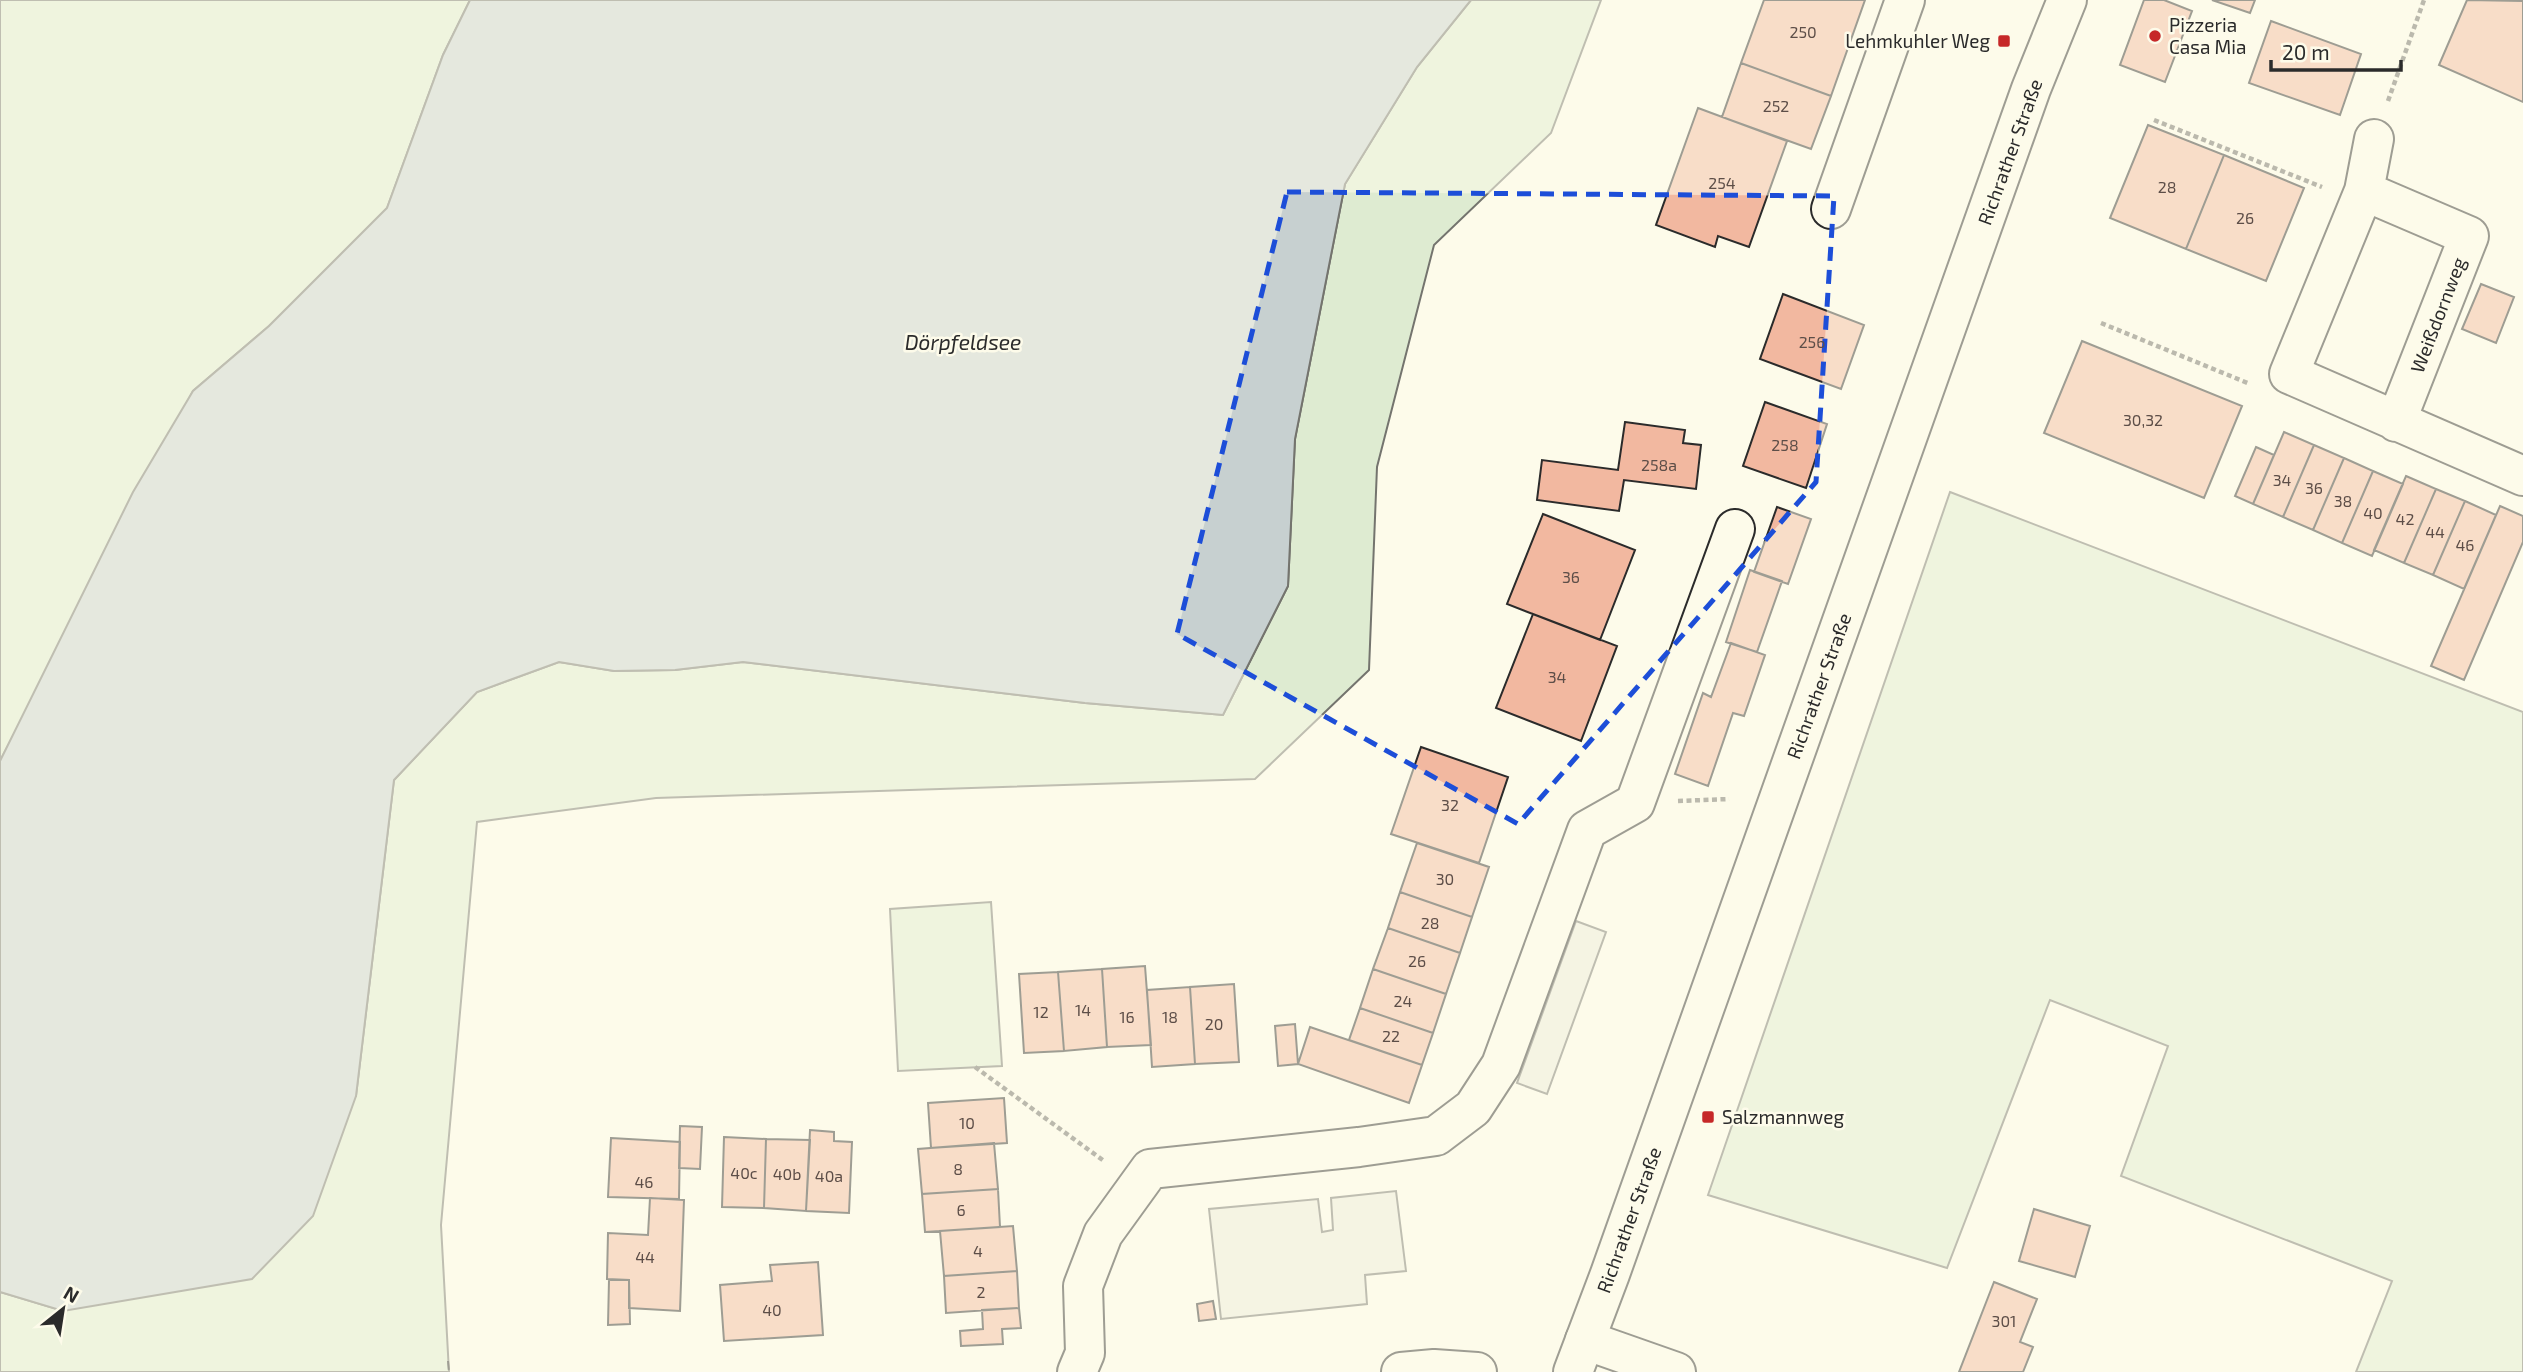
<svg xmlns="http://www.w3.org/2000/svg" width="2523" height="1372" viewBox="0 0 2523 1372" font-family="'Exo 2',sans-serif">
	<rect width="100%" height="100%" fill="#fdfbea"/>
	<path fill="#deebd1" stroke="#74746e" stroke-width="2" d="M 0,0 L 470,0 L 443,55 L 387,208 L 269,326 L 193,391 L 0,761 Z
		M 1471,0 L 1601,0 L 1551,133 L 1434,245 L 1377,467 L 1369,670 L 1255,779 L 656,798 L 477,822 L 441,1225 L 449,1372 L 0,1372 L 0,1292 L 63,1311 L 356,1096 L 394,780 L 477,692 L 559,662 L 614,671 L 675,670 L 743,662 L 1085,703 L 1223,715 L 1288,586 L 1295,439 L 1345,184 L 1417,67 Z
		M 1950,492 L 2523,712 L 2523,1372 L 2356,1372 L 2392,1281 L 2121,1176 L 2168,1046 L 2050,1000 L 1947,1268 L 1708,1195 Z
		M 991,902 L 1002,1066 L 898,1071 L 890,909 Z"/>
	<path fill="#eceadb" stroke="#74746e" stroke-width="2" d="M 1576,921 L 1606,932 L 1547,1094 L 1517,1083 Z
		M 1396,1191 L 1406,1271 L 1365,1275 L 1367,1304 L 1221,1319 L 1209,1209 L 1318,1199 L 1322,1232 L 1333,1230 L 1331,1198 Z"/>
	<path fill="#c7d0d0" stroke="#74746e" stroke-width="2" d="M 470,0 L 1471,0 L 1417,67 L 1345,184 L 1295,439 L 1288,586 L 1223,715 L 1085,703 L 743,662 L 675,670 L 614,671 L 559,662 L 477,692 L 394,780 L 356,1096 L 313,1216 L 252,1279 L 63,1311 L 0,1292 L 0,761 L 133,492 L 193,391 L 269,326 L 387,208 L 443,55 Z"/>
	<path fill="#f2b8a0" stroke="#2b2b2b" stroke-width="2" d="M 1764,0 L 1865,0 L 1831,96 L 1741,63 Z
		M 2144,0 L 2164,0 L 2192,11 L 2165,82 L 2120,65 Z
		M 2212,0 L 2255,0 L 2250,13 Z
		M 2467,0 L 2523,1 L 2523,102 L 2439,65 Z
		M 2271,21 L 2361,54 L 2340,115 L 2249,83 Z
		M 1741,63 L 1831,96 L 1811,149 L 1722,117 Z
		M 1698,108 L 1787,141 L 1749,247 L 1718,236 L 1715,247 L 1656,225 Z
		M 2148,125 L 2224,155 L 2186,249 L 2110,218 Z
		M 2224,155 L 2304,188 L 2266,281 L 2186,249 Z
		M 2481,284 L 2514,297 L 2496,343 L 2462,329 Z
		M 1783,294 L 1864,325 L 1841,389 L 1760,359 Z
		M 2082,341 L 2242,406 L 2204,498 L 2044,433 Z
		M 1765,402 L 1827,424 L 1806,488 L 1743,466 Z
		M 1625,422 L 1685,430 L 1683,443 L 1701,445 L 1696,489 L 1624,480 L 1619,511 L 1537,500 L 1542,460 L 1618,470 Z
		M 2284,432 L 2314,445 L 2283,517 L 2253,504 Z
		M 2314,445 L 2344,458 L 2313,530 L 2283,517 Z
		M 2256,447 L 2274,455 L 2253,504 L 2235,496 Z
		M 2344,458 L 2373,471 L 2342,543 L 2313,530 Z
		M 2373,471 L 2403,484 L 2372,556 L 2342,543 Z
		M 2406,476 L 2436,489 L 2404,563 L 2374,550 Z
		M 2436,489 L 2465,501 L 2433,575 L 2404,563 Z
		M 2465,501 L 2496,515 L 2464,589 L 2433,575 Z
		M 2500,506 L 2523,516 L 2523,542 L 2464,680 L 2431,666 Z
		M 1777,507 L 1811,519 L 1788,584 L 1754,572 Z
		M 1543,514 L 1635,550 L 1600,640 L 1507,604 Z
		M 1750,570 L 1782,581 L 1757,652 L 1726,642 Z
		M 1533,614 L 1617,646 L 1581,741 L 1496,708 Z
		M 1731,643 L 1765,655 L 1744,716 L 1733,713 L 1708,786 L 1675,774 L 1703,693 L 1711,697 Z
		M 1421,747 L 1508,777 L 1479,863 L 1391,834 Z
		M 1417,843 L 1489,867 L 1472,917 L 1400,892 Z
		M 1400,892 L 1472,917 L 1460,953 L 1388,928 Z
		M 1388,928 L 1460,953 L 1446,994 L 1373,969 Z
		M 1145,966 L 1151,1045 L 1107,1047 L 1102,969 Z
		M 1102,969 L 1107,1047 L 1064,1051 L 1058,972 Z
		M 1373,969 L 1446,994 L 1433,1033 L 1360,1008 Z
		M 1058,972 L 1064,1051 L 1024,1053 L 1019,974 Z
		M 1234,984 L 1239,1062 L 1195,1064 L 1190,987 Z
		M 1190,987 L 1195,1064 L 1152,1067 L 1147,990 Z
		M 1360,1008 L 1433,1033 L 1422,1065 L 1349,1040 Z
		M 1295,1024 L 1298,1064 L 1278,1066 L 1275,1026 Z
		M 1310,1027 L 1422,1065 L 1409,1103 L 1298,1064 Z
		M 1004,1098 L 1007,1143 L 931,1148 L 928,1103 Z
		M 680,1126 L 702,1127 L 700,1169 L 679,1168 Z
		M 810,1130 L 834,1132 L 834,1141 L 852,1142 L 849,1213 L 806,1211 Z
		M 724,1137 L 766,1139 L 764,1208 L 722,1207 Z
		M 611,1138 L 680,1142 L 679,1199 L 608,1197 Z
		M 766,1139 L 810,1140 L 806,1211 L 764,1208 Z
		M 994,1143 L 998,1189 L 922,1194 L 918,1149 Z
		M 998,1189 L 1000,1227 L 925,1232 L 922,1194 Z
		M 650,1198 L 684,1200 L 680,1311 L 629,1308 L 629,1280 L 607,1279 L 608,1233 L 648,1235 Z
		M 2034,1209 L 2090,1226 L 2075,1277 L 2019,1261 Z
		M 1013,1226 L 1017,1271 L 944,1276 L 940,1231 Z
		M 818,1262 L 823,1335 L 724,1341 L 720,1285 L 772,1281 L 770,1265 Z
		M 1017,1271 L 1019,1308 L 946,1313 L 944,1276 Z
		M 609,1280 L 629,1280 L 630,1324 L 608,1325 Z
		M 1994,1282 L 2037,1299 L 2020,1342 L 2033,1347 L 2023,1372 L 1959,1372 Z
		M 1213,1301 L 1216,1319 L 1199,1321 L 1197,1304 Z
		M 1019,1308 L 1021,1328 L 1002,1329 L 1003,1344 L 961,1346 L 960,1331 L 983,1329 L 982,1310 Z"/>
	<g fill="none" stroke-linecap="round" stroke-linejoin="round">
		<defs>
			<path id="minor" d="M 2374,139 L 2364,191 L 2289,374 L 2523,476
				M 2364,191 L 2469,236 L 2396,422
				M 1831,209 L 1905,0
				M 1585,1340 L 1676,1372
				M 1077,1372 L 1085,1353 L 1083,1286 L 1103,1234 L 1150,1169 L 1359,1147 L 1436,1136 L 1473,1108 L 1501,1065 L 1587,830 L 1635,803 L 1735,529
				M 1401,1372 L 1434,1369 L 1477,1372"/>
			<path id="major" d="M 1573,1372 L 1610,1274 L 2031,89 L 2067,0"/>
		</defs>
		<use href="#minor" stroke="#2b2b2b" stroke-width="42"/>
		<use href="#major" stroke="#2b2b2b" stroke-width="42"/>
		<path stroke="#6a6964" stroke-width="4.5" stroke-dasharray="5 3.5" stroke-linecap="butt" d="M 2388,101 L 2424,0
			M 2154,120 L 2322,187
			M 2101,323 L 2250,384
			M 1678,801 L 1729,799
			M 975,1067 L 1104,1161"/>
		<use href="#minor" stroke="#fdfbea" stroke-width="38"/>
		<use href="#major" stroke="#fdfbea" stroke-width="38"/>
		<path stroke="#2b2b2b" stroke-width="2" stroke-dasharray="9 3.5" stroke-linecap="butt" d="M 448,1361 L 449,1372"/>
	</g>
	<path d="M0 0H2523V1372H0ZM 1287,192 L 1834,196 L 1816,482 L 1518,824 L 1177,634 Z" fill="#fdfbea" fill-opacity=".55" fill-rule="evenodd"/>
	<path fill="none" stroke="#1d4ed8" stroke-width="5" stroke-dasharray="14 9" stroke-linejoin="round" d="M 1287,192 L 1834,196 L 1816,482 L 1518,824 L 1177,634 Z"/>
	<g fill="#c62828" stroke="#fdfbea" stroke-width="2.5">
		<circle cx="2155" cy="36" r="7"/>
		<rect x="1997" y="34" width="14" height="14" rx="3.5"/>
		<rect x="1701" y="1110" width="14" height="14" rx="3.5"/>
	</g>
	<g text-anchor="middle" stroke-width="5" stroke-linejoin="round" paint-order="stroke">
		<g font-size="16" fill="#5d4e48">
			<text x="1803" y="38">250</text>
			<text x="1776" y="112">252</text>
			<text x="1722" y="189">254</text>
			<text x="2167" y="193">28</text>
			<text x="2245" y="224">26</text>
			<text x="1812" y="348">256</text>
			<text x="2143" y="426">30,32</text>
			<text x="1785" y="451">258</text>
			<text x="1659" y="471">258a</text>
			<text x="2282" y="486">34</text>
			<text x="2314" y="494">36</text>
			<text x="2343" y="507">38</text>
			<text x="2373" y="519">40</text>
			<text x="2405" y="525">42</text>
			<text x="2435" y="538">44</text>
			<text x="2465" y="551">46</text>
			<text x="1571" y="583">36</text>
			<text x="1557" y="683">34</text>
			<text x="1450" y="811">32</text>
			<text x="1445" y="885">30</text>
			<text x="1430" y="929">28</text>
			<text x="1417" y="967">26</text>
			<text x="1403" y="1007">24</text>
			<text x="1083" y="1016">14</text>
			<text x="1041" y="1018">12</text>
			<text x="1127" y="1023">16</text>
			<text x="1170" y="1023">18</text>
			<text x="1214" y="1030">20</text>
			<text x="1391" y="1042">22</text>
			<text x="967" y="1129">10</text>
			<text x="958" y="1175">8</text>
			<text x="744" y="1179">40c</text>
			<text x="787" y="1180">40b</text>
			<text x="829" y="1182">40a</text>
			<text x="644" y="1188">46</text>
			<text x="961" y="1216">6</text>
			<text x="978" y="1257">4</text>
			<text x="645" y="1263">44</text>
			<text x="981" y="1298">2</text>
			<text x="772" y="1316">40</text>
			<text x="2004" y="1327">301</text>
		</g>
		<g font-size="19" fill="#2b2b2b" stroke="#fdfbea" text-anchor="start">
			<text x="2169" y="32">Pizzeria<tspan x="2169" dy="22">Casa Mia</tspan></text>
			<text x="1990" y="48" text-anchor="end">Lehmkuhler Weg</text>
			<text x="1722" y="1124">Salzmannweg</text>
		</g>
		<g font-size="19" fill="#2b2b2b" stroke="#fdfbea">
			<text transform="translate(2010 152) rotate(-70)" y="7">Richrather Straße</text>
			<text transform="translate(2438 315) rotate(-69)" y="7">Weißdornweg</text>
			<text transform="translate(1819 686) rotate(-70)" y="7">Richrather Straße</text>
			<text transform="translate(1629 1220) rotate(-70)" y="7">Richrather Straße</text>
		</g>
		<g font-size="21" font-style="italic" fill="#2b2b2b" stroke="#fdfbea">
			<text x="963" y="350">Dörpfeldsee</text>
		</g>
	</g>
	<g transform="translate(63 1309) rotate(30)" stroke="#fdfbea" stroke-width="5" paint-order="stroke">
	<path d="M0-5L12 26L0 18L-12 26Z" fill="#2b2b2b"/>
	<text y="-10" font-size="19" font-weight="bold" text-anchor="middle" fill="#2b2b2b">N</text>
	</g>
	<path d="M2271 60v10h130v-10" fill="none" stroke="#2b2b2b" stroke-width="3.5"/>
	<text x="2282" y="60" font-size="21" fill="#2b2b2b" stroke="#fdfbea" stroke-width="5" paint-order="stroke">20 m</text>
</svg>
